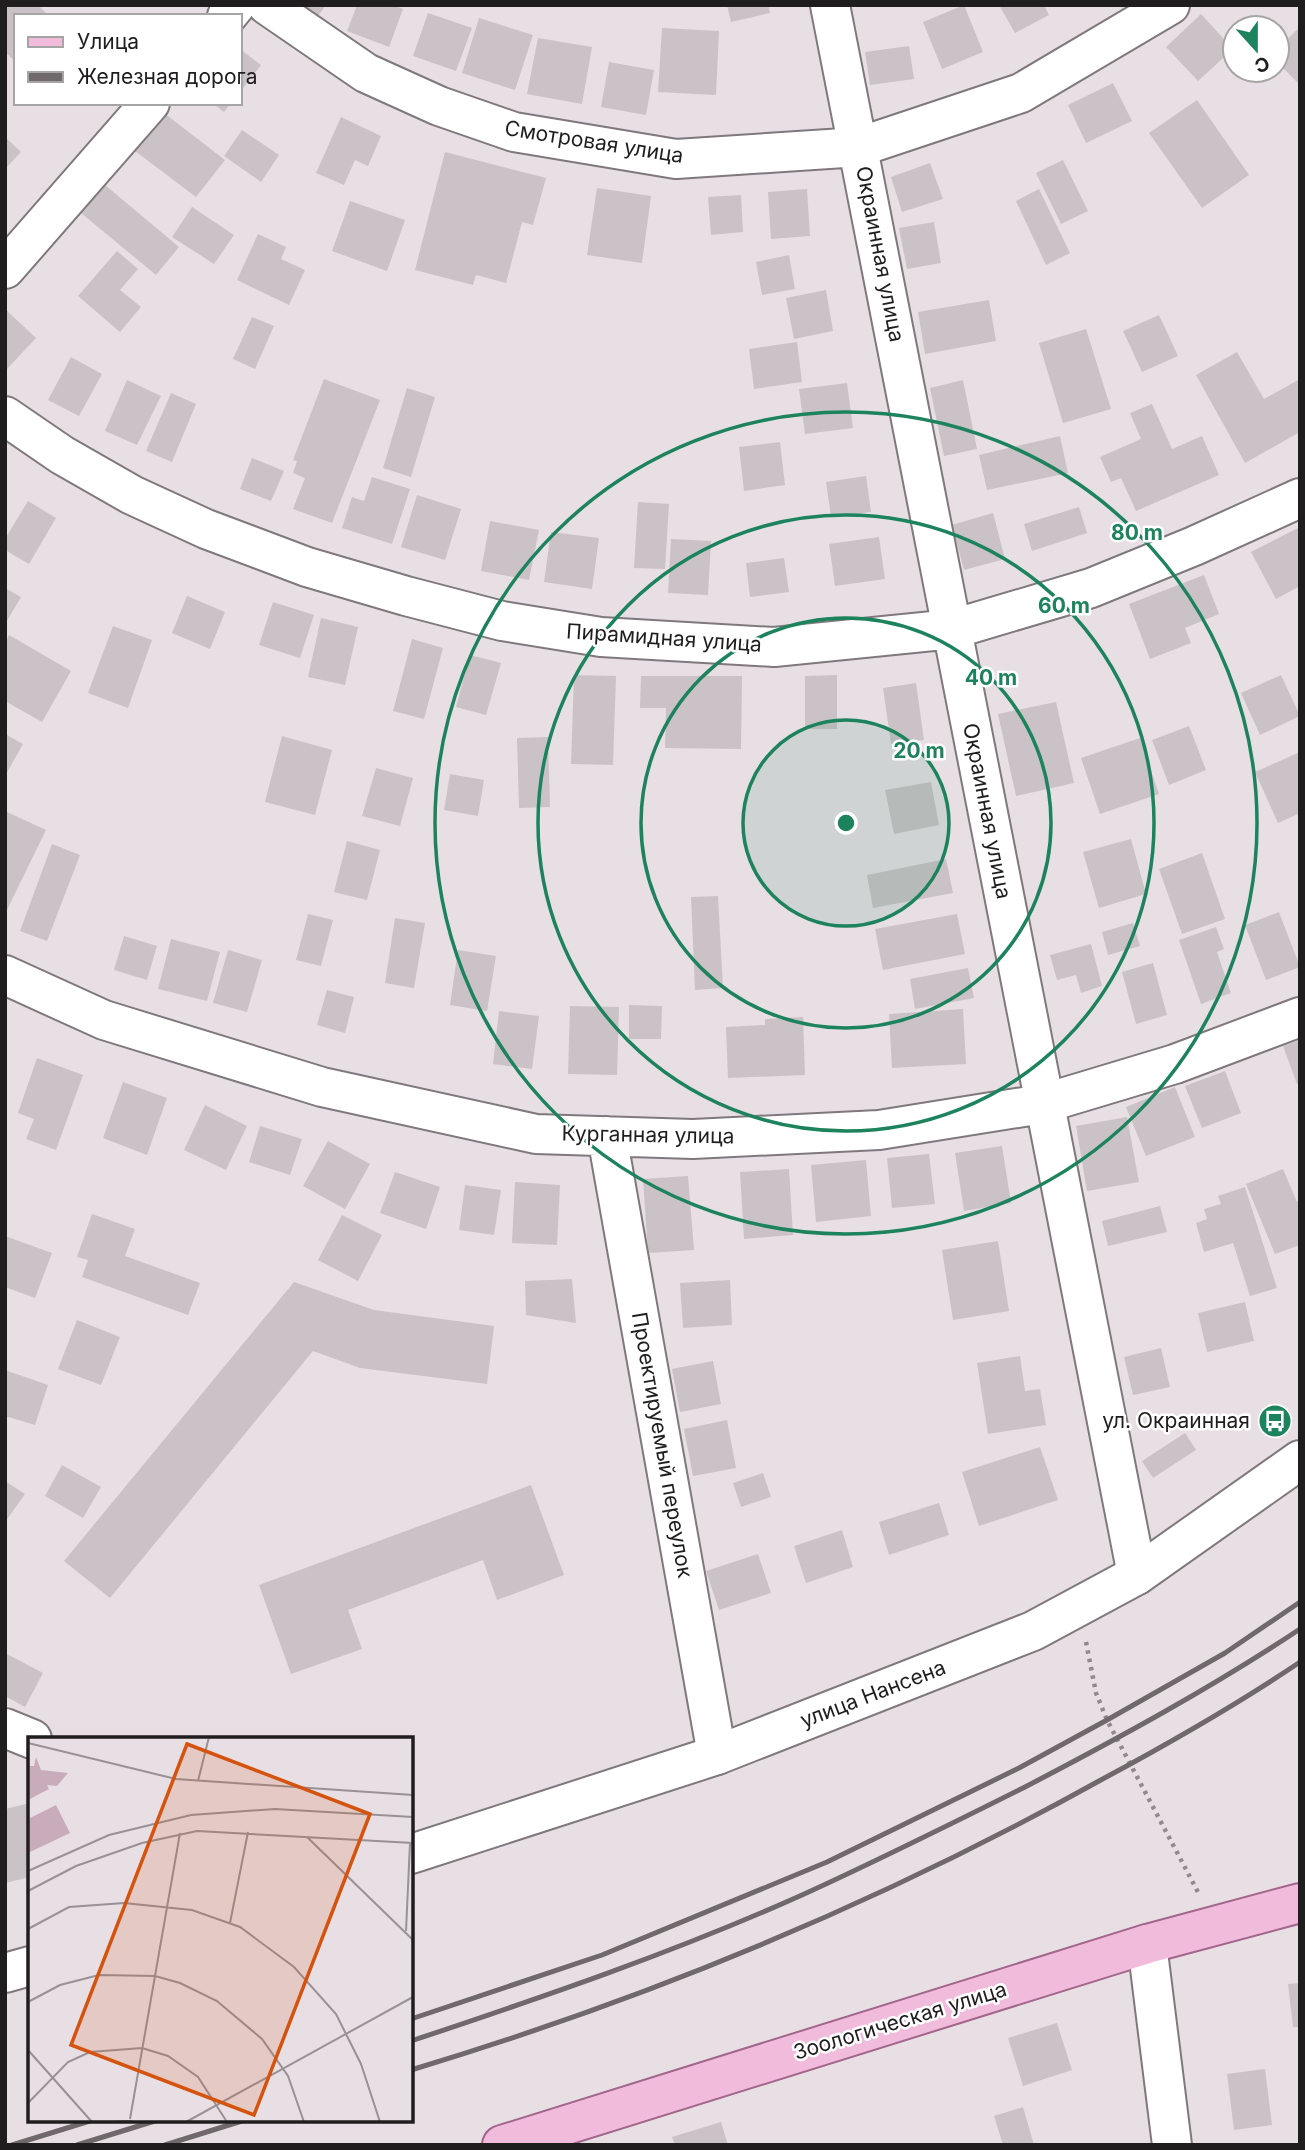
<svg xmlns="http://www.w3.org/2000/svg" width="1305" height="2150" viewBox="0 0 1305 2150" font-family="Inter,sans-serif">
	<rect width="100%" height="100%" fill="#e8dfe4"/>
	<path fill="#cbc2c7" d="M 5,5 L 38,5 L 49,16 L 16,16 L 16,62 L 5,52 Z
		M 297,5 L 326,5 L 316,19 Z
		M 357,5 L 394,5 L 403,9 L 389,47 L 347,31 Z
		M 727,5 L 768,5 L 770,13 L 731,22 Z
		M 964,5 L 983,52 L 942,69 L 923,22 Z
		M 999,5 L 1044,5 L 1049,15 L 1015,33 Z
		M 428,13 L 472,28 L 456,71 L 413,56 Z
		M 1201,14 L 1233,49 L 1198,81 L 1166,47 Z
		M 479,18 L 533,35 L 515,90 L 462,73 Z
		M 1300,27 L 1300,85 L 1277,62 L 1277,49 Z
		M 662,28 L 719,31 L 716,95 L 658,92 Z
		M 538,38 L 592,47 L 582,104 L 527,94 Z
		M 909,46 L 914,79 L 870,85 L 865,52 Z
		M 240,49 L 261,65 L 240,92 Z
		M 609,62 L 654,70 L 646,115 L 601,107 Z
		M 1113,83 L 1132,121 L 1086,143 L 1068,105 Z
		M 1197,100 L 1249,175 L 1202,208 L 1149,133 Z
		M 212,103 L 231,103 L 224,112 Z
		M 164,113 L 225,160 L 196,197 L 135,151 Z
		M 341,117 L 381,136 L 368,166 L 355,160 L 344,185 L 316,173 Z
		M 242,130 L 279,155 L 261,182 L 224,156 Z
		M 5,137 L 21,152 L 5,169 Z
		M 445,152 L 546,178 L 533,225 L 522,222 L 506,283 L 476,275 L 473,285 L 415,270 Z
		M 1063,160 L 1088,211 L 1061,224 L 1036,173 Z
		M 930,163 L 943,199 L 902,212 L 891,177 Z
		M 105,185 L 179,247 L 156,275 L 81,213 Z
		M 597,188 L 651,196 L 642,263 L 587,255 Z
		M 807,189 L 810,236 L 771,239 L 768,192 Z
		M 1039,189 L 1070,253 L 1046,265 L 1016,201 Z
		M 741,195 L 743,232 L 711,235 L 708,197 Z
		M 350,201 L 405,220 L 387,271 L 332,251 Z
		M 192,207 L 234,235 L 214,264 L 172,237 Z
		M 934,222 L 941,263 L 907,269 L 899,228 Z
		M 258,234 L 286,247 L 281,259 L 305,270 L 289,305 L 237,280 Z
		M 117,251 L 138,269 L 120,290 L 141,307 L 120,332 L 78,296 Z
		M 789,255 L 795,289 L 762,295 L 756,262 Z
		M 826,290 L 833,331 L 794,339 L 786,298 Z
		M 989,300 L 996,341 L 925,354 L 918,312 Z
		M 5,309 L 36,338 L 7,369 L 5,367 Z
		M 1159,315 L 1178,356 L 1142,372 L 1123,331 Z
		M 252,317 L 274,326 L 255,369 L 233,359 Z
		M 1086,329 L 1111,409 L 1063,423 L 1039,343 Z
		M 797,342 L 802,382 L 754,389 L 749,349 Z
		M 1237,352 L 1264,399 L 1300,379 L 1300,432 L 1245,463 L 1196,375 Z
		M 71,357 L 102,374 L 79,416 L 48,400 Z
		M 324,379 L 380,400 L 332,523 L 293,509 L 305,478 L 293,473 L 297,461 L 293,460 Z
		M 127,380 L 161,396 L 137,445 L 105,431 Z
		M 963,380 L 977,449 L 944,456 L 930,388 Z
		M 847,383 L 853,428 L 805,434 L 799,389 Z
		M 407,388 L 435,397 L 411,477 L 383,468 Z
		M 171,393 L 196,404 L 172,462 L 146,451 Z
		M 1152,404 L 1172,449 L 1202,436 L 1219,475 L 1136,511 L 1121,478 L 1111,482 L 1100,457 L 1141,439 L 1130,413 Z
		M 1060,436 L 1068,473 L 987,490 L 979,455 Z
		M 780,442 L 785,485 L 744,491 L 739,447 Z
		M 252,458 L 284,471 L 271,501 L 240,489 Z
		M 866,476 L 871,512 L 831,517 L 826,482 Z
		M 372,477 L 410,489 L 392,544 L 342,528 L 352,497 L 364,501 Z
		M 417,495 L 461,509 L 445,560 L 401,547 Z
		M 28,501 L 56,518 L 29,564 L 5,550 L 5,539 Z
		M 638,502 L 669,504 L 665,569 L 634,568 Z
		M 1079,507 L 1087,533 L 1032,551 L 1024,524 Z
		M 993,513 L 1005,559 L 964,570 L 952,525 Z
		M 490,521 L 539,530 L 529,580 L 481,571 Z
		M 1300,527 L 1300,586 L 1276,599 L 1251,552 Z
		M 551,532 L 599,538 L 592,589 L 544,582 Z
		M 879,537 L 885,579 L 835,586 L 829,544 Z
		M 671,539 L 711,541 L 708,595 L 668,593 Z
		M 784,558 L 789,592 L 750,597 L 746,563 Z
		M 1204,575 L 1219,614 L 1185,628 L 1191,643 L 1150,659 L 1129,604 Z
		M 5,588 L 21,597 L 5,624 Z
		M 187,596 L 225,612 L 210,649 L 172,633 Z
		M 273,602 L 314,615 L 300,658 L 259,645 Z
		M 321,618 L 358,627 L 345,685 L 308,677 Z
		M 113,626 L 152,640 L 128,708 L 88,693 Z
		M 9,635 L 71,671 L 42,722 L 5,701 L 5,643 Z
		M 412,639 L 443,648 L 424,719 L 393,711 Z
		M 470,655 L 501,663 L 486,715 L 456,707 Z
		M 574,675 L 616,676 L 613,765 L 571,764 Z
		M 837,675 L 837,729 L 805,729 L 805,676 Z
		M 1281,675 L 1300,716 L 1260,735 L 1241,693 Z
		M 641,676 L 742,676 L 741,749 L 665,748 L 666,708 L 640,708 Z
		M 916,683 L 924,740 L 891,744 L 883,688 Z
		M 1056,702 L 1074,783 L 1016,796 L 998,714 Z
		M 1189,726 L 1206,770 L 1169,785 L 1152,740 Z
		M 5,734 L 23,744 L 5,776 Z
		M 282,736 L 332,750 L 315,815 L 265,802 Z
		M 548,737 L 550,807 L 519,808 L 517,738 Z
		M 1140,738 L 1159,794 L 1100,814 L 1081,758 Z
		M 1300,752 L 1300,813 L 1278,823 L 1255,772 Z
		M 376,768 L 413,778 L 400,826 L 362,816 Z
		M 450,774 L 484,780 L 478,816 L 444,810 Z
		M 931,782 L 939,825 L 894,834 L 885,790 Z
		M 7,812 L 46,830 L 5,914 L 5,815 Z
		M 1131,839 L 1146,894 L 1099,908 L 1083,852 Z
		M 347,841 L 380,850 L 367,900 L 334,892 Z
		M 52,844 L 80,855 L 47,941 L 20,931 Z
		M 1202,853 L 1225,919 L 1182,934 L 1159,869 Z
		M 946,859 L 953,893 L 873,908 L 867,875 Z
		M 718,896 L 723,988 L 695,990 L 691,897 Z
		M 1279,912 L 1300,967 L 1266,980 L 1245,925 Z
		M 308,914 L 333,920 L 321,966 L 296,960 Z
		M 957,914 L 965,954 L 883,970 L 875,929 Z
		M 395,918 L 425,923 L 414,988 L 385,983 Z
		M 1133,923 L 1140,946 L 1108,955 L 1102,932 Z
		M 1216,927 L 1224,949 L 1217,952 L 1231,993 L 1201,1004 L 1179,940 Z
		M 124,936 L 157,946 L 147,980 L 114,970 Z
		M 171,939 L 220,952 L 207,1001 L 158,989 Z
		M 1091,944 L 1102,986 L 1081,993 L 1076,975 L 1057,980 L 1050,955 Z
		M 228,950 L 262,960 L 247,1012 L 213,1003 Z
		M 458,950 L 496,956 L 487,1011 L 450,1005 Z
		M 1153,963 L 1167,1015 L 1136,1024 L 1122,972 Z
		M 968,968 L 974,998 L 915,1009 L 910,979 Z
		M 327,990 L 354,997 L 345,1033 L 317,1025 Z
		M 629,1005 L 662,1006 L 661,1039 L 629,1039 Z
		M 570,1006 L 619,1007 L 617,1075 L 568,1074 Z
		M 963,1009 L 966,1064 L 892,1068 L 889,1014 Z
		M 499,1011 L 539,1016 L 532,1069 L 493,1064 Z
		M 803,1017 L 805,1075 L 728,1078 L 726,1027 L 765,1025 L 765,1019 Z
		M 1300,1040 L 1300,1083 L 1297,1084 L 1283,1046 Z
		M 37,1058 L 83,1075 L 56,1150 L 26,1139 L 34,1119 L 18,1113 Z
		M 1225,1071 L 1241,1113 L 1202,1128 L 1185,1086 Z
		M 123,1082 L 167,1098 L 147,1155 L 103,1138 Z
		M 1175,1087 L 1195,1137 L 1146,1156 L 1126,1107 Z
		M 205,1105 L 247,1126 L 226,1170 L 184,1150 Z
		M 1127,1117 L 1139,1182 L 1087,1191 L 1076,1126 Z
		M 260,1126 L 302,1139 L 290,1175 L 249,1162 Z
		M 328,1141 L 370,1164 L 345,1209 L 303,1186 Z
		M 1002,1146 L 1011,1203 L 964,1211 L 955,1153 Z
		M 929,1154 L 935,1204 L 892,1208 L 887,1158 Z
		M 866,1160 L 871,1216 L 816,1222 L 811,1165 Z
		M 789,1169 L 793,1235 L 744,1239 L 740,1172 Z
		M 1283,1169 L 1297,1202 L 1300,1200 L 1300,1245 L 1275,1254 L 1246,1184 Z
		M 395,1172 L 440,1187 L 426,1229 L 380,1213 Z
		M 688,1176 L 694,1250 L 648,1253 L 643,1179 Z
		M 515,1182 L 560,1185 L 557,1245 L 512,1243 Z
		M 465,1185 L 501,1190 L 494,1235 L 459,1230 Z
		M 1245,1187 L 1277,1288 L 1250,1296 L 1233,1243 L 1204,1252 L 1196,1223 L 1207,1219 L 1204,1209 L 1221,1204 L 1218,1196 Z
		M 1160,1206 L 1167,1232 L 1108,1246 L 1102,1221 Z
		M 92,1214 L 135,1229 L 125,1256 L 200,1283 L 188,1315 L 82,1277 L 88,1260 L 77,1257 Z
		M 342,1215 L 382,1235 L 358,1281 L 318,1260 Z
		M 5,1236 L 52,1253 L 35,1298 L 5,1287 Z
		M 998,1241 L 1009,1311 L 953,1320 L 942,1250 Z
		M 572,1279 L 576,1323 L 526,1315 L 525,1281 Z
		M 730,1280 L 732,1325 L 683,1328 L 680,1283 Z
		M 294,1282 L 374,1310 L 494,1326 L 487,1384 L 360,1368 L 313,1351 L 110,1598 L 64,1561 Z
		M 1245,1302 L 1254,1341 L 1207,1352 L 1198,1313 Z
		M 77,1320 L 120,1337 L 101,1385 L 58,1369 Z
		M 1161,1348 L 1170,1387 L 1133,1395 L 1124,1357 Z
		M 1020,1356 L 1025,1391 L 1040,1389 L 1046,1425 L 988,1434 L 977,1363 Z
		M 713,1361 L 721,1404 L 680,1412 L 672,1369 Z
		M 5,1370 L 48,1385 L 35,1425 L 5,1416 Z
		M 727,1420 L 736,1468 L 693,1476 L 684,1429 Z
		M 1185,1433 L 1196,1450 L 1153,1478 L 1142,1461 Z
		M 1040,1447 L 1058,1500 L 979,1526 L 962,1472 Z
		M 62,1465 L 101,1487 L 83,1518 L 45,1496 Z
		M 763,1473 L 771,1497 L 741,1507 L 733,1483 Z
		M 5,1481 L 25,1494 L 5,1522 Z
		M 531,1485 L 564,1575 L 497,1600 L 483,1560 L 348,1610 L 362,1649 L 291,1674 L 259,1585 Z
		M 939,1503 L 949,1535 L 889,1555 L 879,1522 Z
		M 842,1530 L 853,1567 L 806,1583 L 794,1546 Z
		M 758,1554 L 771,1593 L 719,1610 L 706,1571 Z
		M 5,1653 L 43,1673 L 25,1707 L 5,1696 Z
		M 30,1803 L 30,1877 L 5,1883 L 5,1809 Z
		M 1300,1983 L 1300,2027 L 1293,2027 L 1288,1984 Z
		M 1057,2023 L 1072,2070 L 1023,2086 L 1008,2038 Z
		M 1265,2069 L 1272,2125 L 1234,2130 L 1227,2074 Z
		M 1023,2107 L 1034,2145 L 1003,2145 L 994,2116 Z
		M 721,2122 L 728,2145 L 675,2145 L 672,2137 Z"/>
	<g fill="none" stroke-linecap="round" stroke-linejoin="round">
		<defs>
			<path id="minor" d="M 267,5 L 366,73 L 439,106 L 514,132 L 676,159 L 859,147 L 1021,93 L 1170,5
				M 830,5 C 936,528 1031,1053 1137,1575
				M 227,16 L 236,5
				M 5,269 L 150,103
				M 5,416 L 62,455 L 132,495 L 206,529 L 307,567 L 406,596 L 502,621 L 601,637 L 774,647 L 953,629 L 1091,588 L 1194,546 L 1300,498
				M 5,975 L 104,1020 L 322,1087 L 536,1134 L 693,1139 L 879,1130 L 1042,1104 L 1175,1064 L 1300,1017
				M 607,1136 L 717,1755
				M 5,1728 L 32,1739"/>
			<path id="secondary" d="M 411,1854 L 717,1755 L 1033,1631 L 1137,1575 L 1300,1460
				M 1147,1944 L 1172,2145
				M 5,1973 L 30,1966"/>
			<path id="primary" d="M 502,2145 L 1147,1944 L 1300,1903"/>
		</defs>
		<use href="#minor" stroke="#7f787c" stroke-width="42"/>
		<use href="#secondary" stroke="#7f787c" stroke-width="42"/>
		<use href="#primary" stroke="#a2668b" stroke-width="42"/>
		<path stroke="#908a8d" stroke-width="4.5" stroke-dasharray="3.5 5" stroke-linecap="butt" d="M 1086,1642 L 1096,1693 L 1107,1720 L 1199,1894"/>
		<use href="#minor" stroke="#fff" stroke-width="38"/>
		<use href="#secondary" stroke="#fff" stroke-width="38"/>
		<use href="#primary" stroke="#f1bbdc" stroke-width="38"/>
		<path stroke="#6f696c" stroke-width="5" d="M 411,2019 L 602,1955 L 827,1862 L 1019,1768 L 1107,1720 L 1225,1653 L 1300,1602
			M 411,2041 C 543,1997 675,1952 802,1895 C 877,1861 951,1824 1025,1787 C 1119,1738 1211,1688 1300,1629
			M 411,2070 C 650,1998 881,1902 1099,1781 C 1168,1744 1235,1706 1300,1662
			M 12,2145 L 93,2120
			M 77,2145 L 158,2120
			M 165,2145 L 245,2120"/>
	</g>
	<circle cx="846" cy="823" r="103" fill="#1d835d" fill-opacity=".12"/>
	<g fill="none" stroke="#1d835d" stroke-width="3.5">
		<circle cx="846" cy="823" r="103"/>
		<circle cx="846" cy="823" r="205"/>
		<circle cx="846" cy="823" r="308"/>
		<circle cx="846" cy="823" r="411"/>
	</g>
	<defs>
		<symbol id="bus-disc" viewBox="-11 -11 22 22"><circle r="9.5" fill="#1d835d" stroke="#fff"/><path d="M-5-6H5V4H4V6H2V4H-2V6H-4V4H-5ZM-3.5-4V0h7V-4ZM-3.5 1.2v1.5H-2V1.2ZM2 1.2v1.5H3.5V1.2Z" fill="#fff"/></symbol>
	</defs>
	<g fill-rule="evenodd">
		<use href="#bus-disc" x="1256" y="1402" width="38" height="38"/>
	</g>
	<g text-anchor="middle" stroke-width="5" stroke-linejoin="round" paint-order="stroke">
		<g font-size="21" fill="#201d1e" stroke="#fff">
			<text transform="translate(594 142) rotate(9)" y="7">Смотровая улица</text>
			<text transform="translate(880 254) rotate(79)" y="7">Окраинная улица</text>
			<text transform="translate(664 638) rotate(4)" y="7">Пирамидная улица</text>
			<text transform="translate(987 811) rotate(79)" y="7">Окраинная улица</text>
			<text transform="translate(648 1135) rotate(1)" y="7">Курганная улица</text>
			<text transform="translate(662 1445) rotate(80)" y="7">Проектируемый переулок</text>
			<text transform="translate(873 1694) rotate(-21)" y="7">улица Нансена</text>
			<text transform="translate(900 2021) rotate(-17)" y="7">Зоологическая улица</text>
		</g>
		<g font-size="21" fill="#201d1e" stroke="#fff" text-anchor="end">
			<text x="1250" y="1428">ул. Окраинная</text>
		</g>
	</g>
	<g transform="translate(28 1737)">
		<rect width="385" height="385" fill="#e8dfe4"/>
		<path d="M 8,20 L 13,33 L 40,36 L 29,49 L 19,48 L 21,52 L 0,63 L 0,29 L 6,29 ZM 28,68 L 42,96 L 0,116 L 0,82 Z" fill="#c8acbc"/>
		<path fill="none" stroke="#989195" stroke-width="2" d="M 0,6 L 148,42 L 385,58M 170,44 L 181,0M 279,100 L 385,203M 0,134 L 81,98 L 163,78 L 247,72 L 385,80M 0,154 L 48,129 L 114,106 L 169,94 L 385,106M 202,186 L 220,95M 0,192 L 41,170 L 96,166 L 164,173 L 212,190 L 266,230 L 308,277 L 333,327 L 352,385M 378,194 L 382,106M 0,265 L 32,248 L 71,238 L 127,239 L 152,246 L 189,264 L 234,302 L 260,339 L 276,385M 0,313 L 64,385M 0,366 L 40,325 L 62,315 L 114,311 L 140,319 L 170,340 L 199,385M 102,382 L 152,96M 81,385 L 104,384M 158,385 L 385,260"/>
		<path fill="#d4530e" fill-opacity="0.15" stroke="#d4530e" stroke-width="3.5" d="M 159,7 L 342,77 L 226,378 L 43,308 Z"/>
		<rect width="385" height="385" fill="none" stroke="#201d1e" stroke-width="3.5"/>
	</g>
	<circle cx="846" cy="823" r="10" fill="#1d835d" stroke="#fff" stroke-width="3.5"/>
	<g font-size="21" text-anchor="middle" font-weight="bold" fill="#1d835d" stroke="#fff" stroke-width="5" stroke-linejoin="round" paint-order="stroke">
		<text x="1137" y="540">80 m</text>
		<text x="1064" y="613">60 m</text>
		<text x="991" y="685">40 m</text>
		<text x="919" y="758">20 m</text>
	</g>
	<rect width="1305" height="2150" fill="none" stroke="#201d1e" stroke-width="14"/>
	<rect x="14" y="14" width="228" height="91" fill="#ffffff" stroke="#a6a5a5" stroke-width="2"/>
	<rect x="28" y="37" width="35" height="10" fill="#f1bbdc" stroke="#a6a5a5" stroke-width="2"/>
	<text x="77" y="49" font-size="21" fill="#201d1e">Улица</text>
	<rect x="28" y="72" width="35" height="10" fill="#6f696c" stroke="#a6a5a5" stroke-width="2"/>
	<text x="77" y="84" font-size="21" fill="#201d1e">Железная дорога</text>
	<g transform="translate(1256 49) rotate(159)"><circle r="33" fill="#ffffff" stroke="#a6a5a5" stroke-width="2"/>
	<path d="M0-5L12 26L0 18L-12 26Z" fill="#1d835d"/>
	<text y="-10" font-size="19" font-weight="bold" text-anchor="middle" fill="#201d1e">С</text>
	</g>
</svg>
